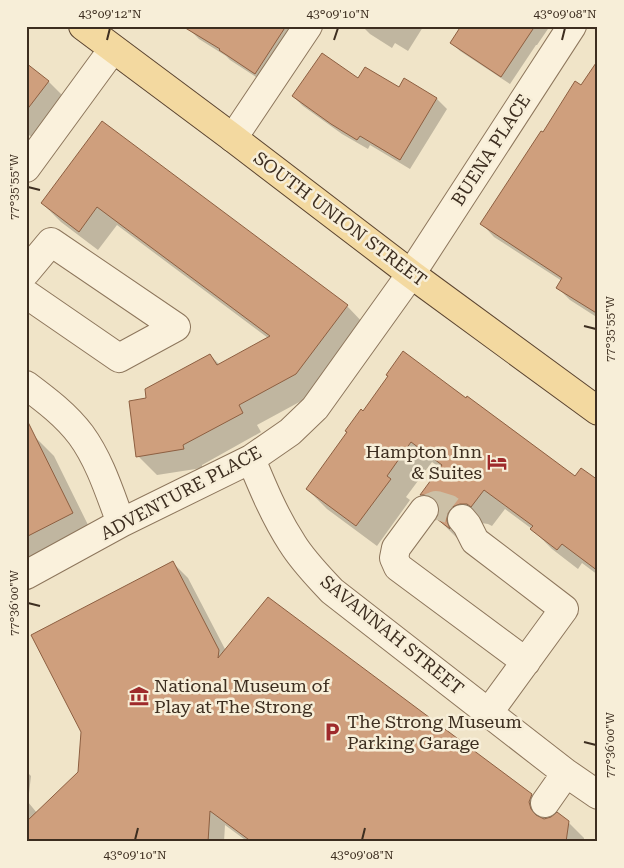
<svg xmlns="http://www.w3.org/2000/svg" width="624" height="868" viewBox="0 0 624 868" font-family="'Roboto Serif',serif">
	<rect width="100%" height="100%" fill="#f0e4c8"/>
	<path fill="#0003" d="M 192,26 L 302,26 L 265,83 L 230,60 L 226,56 L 199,39 L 190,30 Z
		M 362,26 L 423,26 L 423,27 L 408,51 L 395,43 L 392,48 L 370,34 Z
		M 463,26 L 550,26 L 537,45 L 536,45 L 510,84 L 460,51 L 452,43 Z
		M 598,63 L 598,318 L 570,300 L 557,287 L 562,281 L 494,237 L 482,224 L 544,134 L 582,87 Z
		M 26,65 L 48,81 L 64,97 L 33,138 L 26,133 Z
		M 358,80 L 399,89 L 405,80 L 437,99 L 447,109 L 410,169 L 370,145 L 368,149 L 342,134 L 303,106 L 293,96 Z
		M 103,123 L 347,306 L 366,326 L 316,393 L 257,425 L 261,432 L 202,465 L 202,468 L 157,475 L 138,456 L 148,399 L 210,355 L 220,365 L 268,338 L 117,225 L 98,250 L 61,222 L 42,203 Z
		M 361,411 L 575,477 L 598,482 L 598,575 L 582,563 L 578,569 L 552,549 L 532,529 L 505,509 L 492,526 L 488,524 L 481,523 L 468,546 L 458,539 L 438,519 L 440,513 L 422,495 L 442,469 L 432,462 L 406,497 L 410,500 L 377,546 L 327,509 L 307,489 L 349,433 Z
		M 26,431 L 33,435 L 54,456 L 92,533 L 26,567 Z
		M 172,562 L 188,578 L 226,651 L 532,795 L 547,811 L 544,820 L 568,822 L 584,838 L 584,842 L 248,842 L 225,825 L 224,842 L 26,842 L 26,771 L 31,776 L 28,802 L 37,813 L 79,773 Z"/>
	<path fill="#cf9f7d" stroke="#8d5f41" d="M 182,26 L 286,26 L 255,74 L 219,50 L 220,49 Z
		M 461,26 L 535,26 L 501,77 L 450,43 Z
		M 322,53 L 358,78 L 365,67 L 399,87 L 404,78 L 437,98 L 400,160 L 360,136 L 357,140 L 331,124 L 292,96 Z
		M 598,60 L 598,314 L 556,288 L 562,278 L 480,224 L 541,131 L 543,132 L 575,81 L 581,85 Z
		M 26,63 L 49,81 L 26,111 Z
		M 102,121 L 348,305 L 296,374 L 239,405 L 243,413 L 183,445 L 184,449 L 136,457 L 129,401 L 146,398 L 145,389 L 210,354 L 217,365 L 270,336 L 97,207 L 79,232 L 41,203 Z
		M 403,351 L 466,398 L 467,396 L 575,476 L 581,468 L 598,480 L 598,571 L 562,544 L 557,550 L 530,529 L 533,526 L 484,490 L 471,507 L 467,504 L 460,504 L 452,507 L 447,514 L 447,521 L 450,529 L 437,519 L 440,511 L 438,504 L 434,498 L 426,495 L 420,495 L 442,465 L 411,442 L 387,476 L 391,479 L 356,526 L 306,489 L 347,432 L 345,431 L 361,409 L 363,411 L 388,376 L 386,375 Z
		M 26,418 L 73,513 L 26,537 Z
		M 173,561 L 219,650 L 218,658 L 268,597 L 532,794 L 529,802 L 531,809 L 536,815 L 544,819 L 551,817 L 557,812 L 569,821 L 566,842 L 252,842 L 210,811 L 208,842 L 26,842 L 26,822 L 78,772 L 81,732 L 31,635 Z"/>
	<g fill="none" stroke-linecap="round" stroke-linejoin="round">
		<path stroke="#ccc0a6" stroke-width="28" stroke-dasharray="28 14" stroke-linecap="butt" d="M 424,510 L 436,505 L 449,509 L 462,519"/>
		<defs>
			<path id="minor" d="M 233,138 L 308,26
				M 26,168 L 113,49
				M 26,272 L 51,242 L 176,327 L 119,358 L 26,294
				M 26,385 C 46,400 66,415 81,435 C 100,461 110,494 121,523
				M 251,459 C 263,488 275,517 292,543 C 303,561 318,576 332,591 L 566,773 L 598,795
				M 424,510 L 396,548 L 394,558 L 398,567 L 526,662
				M 462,519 L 467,525 L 475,541 L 564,609 L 489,712
				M 26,575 L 121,523 L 251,459 L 290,432 L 315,408 L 411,274 L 572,26
				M 545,803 L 566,773"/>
			<path id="major" d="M 83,26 L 233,138 L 411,274 L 598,411"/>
		</defs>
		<use href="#minor" stroke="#8d765c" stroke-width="30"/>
		<use href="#major" stroke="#5b4430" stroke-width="30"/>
		<use href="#minor" stroke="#faf1dc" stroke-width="28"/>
		<use href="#major" stroke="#f3d9a0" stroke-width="28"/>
	</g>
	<path fill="none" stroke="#3d2e20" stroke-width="2" d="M 107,40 L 110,28M 334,40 L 338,28M 562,40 L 565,28M 28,187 L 40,190M 584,326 L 596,329M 28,603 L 40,606M 584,742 L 596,745M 135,840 L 138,828M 362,840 L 365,828"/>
	<defs>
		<symbol id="hotel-bare" viewBox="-9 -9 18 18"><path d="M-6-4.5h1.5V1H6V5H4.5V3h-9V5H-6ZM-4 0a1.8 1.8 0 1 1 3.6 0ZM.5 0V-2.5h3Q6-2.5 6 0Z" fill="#9e2a2b" stroke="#f7eed8" stroke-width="2.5" paint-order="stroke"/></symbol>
		<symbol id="museum-bare" viewBox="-9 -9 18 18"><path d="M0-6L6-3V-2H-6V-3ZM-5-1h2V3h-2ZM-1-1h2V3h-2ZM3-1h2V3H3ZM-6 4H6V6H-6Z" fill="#9e2a2b" stroke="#f7eed8" stroke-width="2.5" paint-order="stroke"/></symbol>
		<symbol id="parking-bare" viewBox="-9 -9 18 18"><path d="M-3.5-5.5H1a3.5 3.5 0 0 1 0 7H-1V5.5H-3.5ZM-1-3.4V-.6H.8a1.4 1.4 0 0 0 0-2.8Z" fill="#9e2a2b" stroke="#f7eed8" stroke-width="2.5" paint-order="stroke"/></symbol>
	</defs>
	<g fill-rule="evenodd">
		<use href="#hotel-bare" x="483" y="448" width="28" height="28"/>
		<use href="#museum-bare" x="125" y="682" width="28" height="28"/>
		<use href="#parking-bare" x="318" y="718" width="28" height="28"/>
	</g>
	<g text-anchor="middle" stroke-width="5" stroke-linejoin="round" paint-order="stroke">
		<g font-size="18" fill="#3d2e20" stroke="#f7eed8">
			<text transform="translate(491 150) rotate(-57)" y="6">BUENA PLACE</text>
			<text transform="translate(340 219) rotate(37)" y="6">SOUTH UNION STREET</text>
			<text transform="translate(181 493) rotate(-28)" y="6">ADVENTURE PLACE</text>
			<text transform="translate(392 635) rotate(39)" y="6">SAVANNAH STREET</text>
		</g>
		<g font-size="18" fill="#3d2e20" stroke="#f7eed8" text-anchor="start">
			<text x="482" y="458" text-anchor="end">Hampton Inn<tspan x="482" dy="21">&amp; Suites</tspan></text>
			<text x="154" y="692">National Museum of<tspan x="154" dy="21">Play at The Strong</tspan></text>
			<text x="347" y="728">The Strong Museum<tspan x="347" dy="21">Parking Garage</tspan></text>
		</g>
	</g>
	<rect width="624" height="868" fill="none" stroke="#f7eed8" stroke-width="55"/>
	<rect x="28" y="28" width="568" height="812" fill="none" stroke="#3d2e20" stroke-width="2"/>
	<g font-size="12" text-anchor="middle" fill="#3d2e20">
		<text x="110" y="18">43°09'12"N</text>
		<text x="338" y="18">43°09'10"N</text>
		<text x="565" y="18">43°09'08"N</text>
		<text transform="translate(14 187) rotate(-90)" y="4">77°35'55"W</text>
		<text transform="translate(610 329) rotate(-90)" y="4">77°35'55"W</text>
		<text transform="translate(14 603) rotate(-90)" y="4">77°36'00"W</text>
		<text transform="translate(610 745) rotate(-90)" y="4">77°36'00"W</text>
		<text x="135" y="859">43°09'10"N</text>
		<text x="362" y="859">43°09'08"N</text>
	</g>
</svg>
